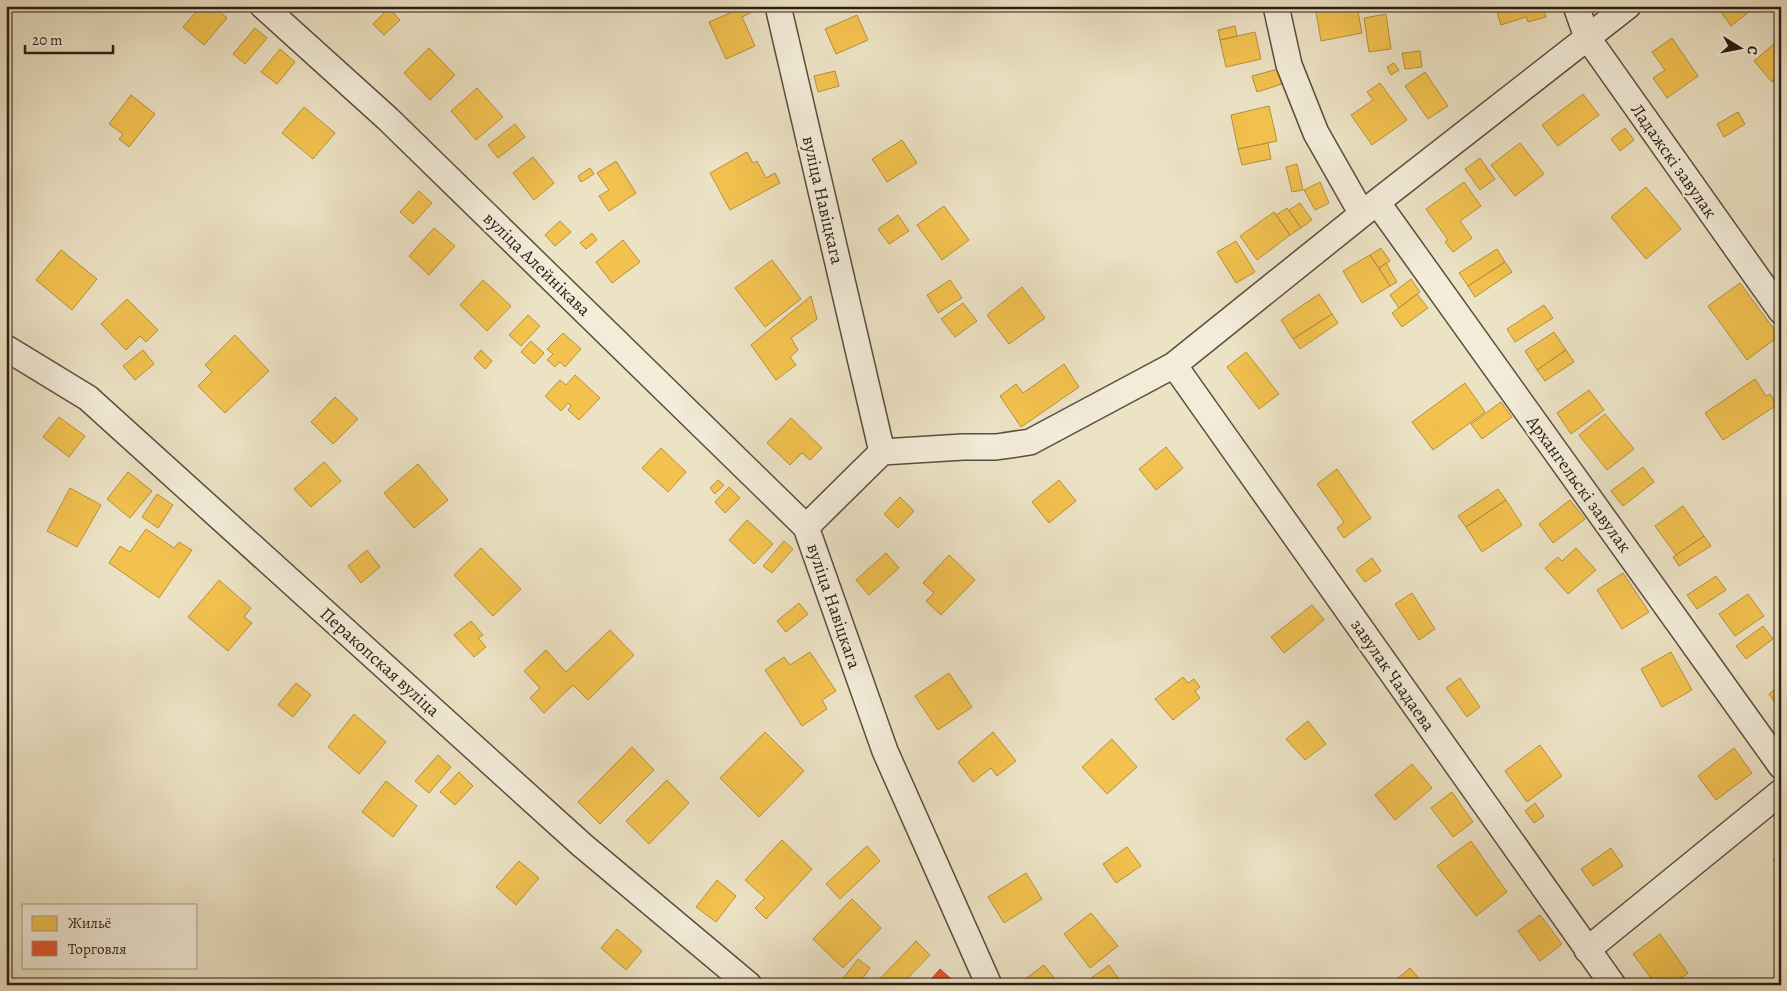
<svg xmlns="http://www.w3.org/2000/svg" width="1787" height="991" viewBox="0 0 1787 991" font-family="Alegreya,serif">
	<rect width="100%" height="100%" fill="#ece2c4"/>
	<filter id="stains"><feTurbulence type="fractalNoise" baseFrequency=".004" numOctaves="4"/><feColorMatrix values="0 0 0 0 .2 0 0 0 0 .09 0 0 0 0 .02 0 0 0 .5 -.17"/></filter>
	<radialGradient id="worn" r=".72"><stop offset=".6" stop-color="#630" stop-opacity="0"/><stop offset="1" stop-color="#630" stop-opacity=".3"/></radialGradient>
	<path fill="#f2c14e" stroke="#b6903c" d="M 201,6 L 213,6 L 227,18 L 204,45 L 183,27 Z
		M 727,6 L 758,6 L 759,9 L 742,17 L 755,46 L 726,59 L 709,22 L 730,13 Z
		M 1315,6 L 1357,6 L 1362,33 L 1321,41 Z
		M 1495,6 L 1543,6 L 1546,17 L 1528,22 L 1526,17 L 1501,25 Z
		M 1717,6 L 1746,6 L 1750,11 L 1731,26 Z
		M 389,8 L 400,20 L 384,35 L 373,24 Z
		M 1386,14 L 1391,49 L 1369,52 L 1364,18 Z
		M 857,15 L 868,40 L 836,54 L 825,29 Z
		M 1235,26 L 1237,36 L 1220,40 L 1218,30 Z
		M 255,28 L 267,38 L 245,64 L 233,54 Z
		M 1255,32 L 1261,59 L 1226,67 L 1220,40 Z
		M 1672,38 L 1698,76 L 1667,98 L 1653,78 L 1665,70 L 1652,52 Z
		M 1781,38 L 1781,74 L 1772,82 L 1754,61 Z
		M 429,48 L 455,75 L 430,100 L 404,73 Z
		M 280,49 L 295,62 L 277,84 L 261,72 Z
		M 1420,51 L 1422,67 L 1405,69 L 1402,53 Z
		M 1394,63 L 1399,70 L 1391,75 L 1387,67 Z
		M 1278,69 L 1282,84 L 1257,92 L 1252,76 Z
		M 835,71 L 839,86 L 818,92 L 814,76 Z
		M 1425,72 L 1448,106 L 1428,119 L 1405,86 Z
		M 1380,83 L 1407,120 L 1372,145 L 1351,115 L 1373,100 L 1367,92 Z
		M 477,88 L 503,117 L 476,140 L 451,111 Z
		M 1583,94 L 1599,115 L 1558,146 L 1542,125 Z
		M 131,95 L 155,114 L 129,147 L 119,139 L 123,134 L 109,124 Z
		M 1269,106 L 1277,141 L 1238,149 L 1231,115 Z
		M 304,107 L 335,133 L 313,159 L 282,133 Z
		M 1738,112 L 1745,124 L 1724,137 L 1717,124 Z
		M 515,124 L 525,137 L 498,158 L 488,145 Z
		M 1625,128 L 1634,140 L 1620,151 L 1611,139 Z
		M 902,140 L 917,163 L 887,182 L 872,159 Z
		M 1268,143 L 1271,159 L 1242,165 L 1238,149 Z
		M 1520,143 L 1544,174 L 1515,196 L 1491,165 Z
		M 747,152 L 753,163 L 757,161 L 766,178 L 775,173 L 780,183 L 730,210 L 710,173 Z
		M 533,157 L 554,183 L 534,200 L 513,173 Z
		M 1480,158 L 1495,179 L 1480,190 L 1465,169 Z
		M 616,161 L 636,193 L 609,211 L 599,196 L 609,190 L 597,173 Z
		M 1297,164 L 1303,190 L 1292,192 L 1286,167 Z
		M 590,168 L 594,174 L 581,182 L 578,176 Z
		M 1320,182 L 1329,203 L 1315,210 L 1304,190 Z
		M 1464,182 L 1481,206 L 1460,221 L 1472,238 L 1453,252 L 1445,242 L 1448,240 L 1426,209 Z
		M 1646,187 L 1681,229 L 1646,259 L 1611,217 Z
		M 419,191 L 432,203 L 413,224 L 400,212 Z
		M 1300,203 L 1312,220 L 1301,228 L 1289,210 Z
		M 944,206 L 969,240 L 942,260 L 917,225 Z
		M 1287,208 L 1301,228 L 1290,235 L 1276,215 Z
		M 1274,212 L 1290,235 L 1257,260 L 1240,236 Z
		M 898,215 L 909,231 L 889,244 L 878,229 Z
		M 560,221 L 571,232 L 555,246 L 545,235 Z
		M 434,228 L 455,246 L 429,275 L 409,256 Z
		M 592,233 L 597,240 L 586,249 L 580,243 Z
		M 623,240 L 640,262 L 612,283 L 596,262 Z
		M 1236,241 L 1255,272 L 1236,283 L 1217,252 Z
		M 1381,248 L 1390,261 L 1379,268 L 1370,255 Z
		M 1497,249 L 1505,262 L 1468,286 L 1459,273 Z
		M 61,250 L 97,279 L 72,310 L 36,280 Z
		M 1370,255 L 1390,286 L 1362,303 L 1343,271 Z
		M 772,260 L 801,299 L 765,327 L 735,288 Z
		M 1505,262 L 1512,272 L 1475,297 L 1468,286 Z
		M 1386,263 L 1397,282 L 1390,286 L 1379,268 Z
		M 1411,279 L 1420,292 L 1399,308 L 1390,295 Z
		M 483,280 L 511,306 L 487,331 L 460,305 Z
		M 950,280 L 962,298 L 938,313 L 927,295 Z
		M 1740,283 L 1779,336 L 1747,360 L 1708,306 Z
		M 1022,287 L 1045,318 L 1009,344 L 987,315 Z
		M 1319,294 L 1332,314 L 1293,339 L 1281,320 Z
		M 1417,294 L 1428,308 L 1402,327 L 1392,313 Z
		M 811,296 L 817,319 L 791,338 L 798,350 L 790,357 L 796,365 L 776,380 L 751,345 Z
		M 127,299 L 158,330 L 146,342 L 140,336 L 126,350 L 101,324 Z
		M 963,303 L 977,321 L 955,337 L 941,319 Z
		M 1544,305 L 1553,318 L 1515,342 L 1507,329 Z
		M 1332,314 L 1338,323 L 1300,349 L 1293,339 Z
		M 528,315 L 540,326 L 521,346 L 509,335 Z
		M 1554,332 L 1566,350 L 1537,370 L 1525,351 Z
		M 563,333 L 581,349 L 565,367 L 560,362 L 555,367 L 547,360 L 553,354 L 547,349 Z
		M 235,335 L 269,371 L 225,413 L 198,386 L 212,372 L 205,365 Z
		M 531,341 L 544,353 L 534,364 L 521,352 Z
		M 143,350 L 154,364 L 135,380 L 123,366 Z
		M 481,350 L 492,361 L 485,369 L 474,358 Z
		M 1566,350 L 1574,362 L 1545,381 L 1537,370 Z
		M 1246,352 L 1279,394 L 1259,409 L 1227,367 Z
		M 1064,364 L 1079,387 L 1021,427 L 1000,396 L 1016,384 L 1023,393 Z
		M 575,375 L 600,398 L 579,420 L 568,410 L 571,406 L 568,403 L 561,411 L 545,396 L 560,380 L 566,385 Z
		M 1755,379 L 1766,396 L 1770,394 L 1777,405 L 1723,440 L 1705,413 Z
		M 1465,383 L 1485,412 L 1433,450 L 1412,422 Z
		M 1589,390 L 1604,410 L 1571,434 L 1557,413 Z
		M 335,397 L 358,419 L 333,444 L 311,422 Z
		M 1501,402 L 1512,417 L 1482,439 L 1471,424 Z
		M 1605,414 L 1634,449 L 1607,470 L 1579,435 Z
		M 59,417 L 85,436 L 69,457 L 43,437 Z
		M 791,418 L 822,448 L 810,460 L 802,453 L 790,465 L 767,443 Z
		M 1166,447 L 1183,468 L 1156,490 L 1139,469 Z
		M 661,448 L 686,472 L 668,492 L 642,468 Z
		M 324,462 L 341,481 L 311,507 L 294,489 Z
		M 418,464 L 448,500 L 414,528 L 384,493 Z
		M 1643,467 L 1654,482 L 1623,506 L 1611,491 Z
		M 1337,469 L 1371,518 L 1344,538 L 1337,528 L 1344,522 L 1317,484 Z
		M 128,472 L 152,491 L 130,518 L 107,499 Z
		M 718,480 L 724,485 L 715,494 L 710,488 Z
		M 1059,480 L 1076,501 L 1049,523 L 1032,502 Z
		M 729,487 L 740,498 L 725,513 L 715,502 Z
		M 70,488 L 101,505 L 77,547 L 47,531 Z
		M 1498,489 L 1506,500 L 1466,527 L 1458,516 Z
		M 157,494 L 173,505 L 158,528 L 142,517 Z
		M 900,497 L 914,511 L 898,528 L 884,514 Z
		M 1506,500 L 1522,525 L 1482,552 L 1466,527 Z
		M 1570,500 L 1585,519 L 1553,543 L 1539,524 Z
		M 1683,506 L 1704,536 L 1676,555 L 1655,526 Z
		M 747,520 L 773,544 L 754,564 L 729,540 Z
		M 146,529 L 174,548 L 179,542 L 192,550 L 159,598 L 109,563 L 120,546 L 130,552 Z
		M 1704,536 L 1711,546 L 1679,566 L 1673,557 Z
		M 784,541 L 793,549 L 772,573 L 763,566 Z
		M 481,548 L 521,589 L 493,616 L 454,575 Z
		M 1576,548 L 1596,570 L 1568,594 L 1545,568 L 1558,557 L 1562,561 Z
		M 367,550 L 380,567 L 361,583 L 348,566 Z
		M 886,553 L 899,568 L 869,595 L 856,580 Z
		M 949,555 L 975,580 L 941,615 L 926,601 L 934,593 L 923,583 Z
		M 1372,558 L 1381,571 L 1365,582 L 1356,570 Z
		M 1623,573 L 1649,612 L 1622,629 L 1597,590 Z
		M 1716,576 L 1726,590 L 1697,609 L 1687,595 Z
		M 219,580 L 251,608 L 244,617 L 252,623 L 228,651 L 188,617 Z
		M 1412,593 L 1435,629 L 1419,640 L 1395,604 Z
		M 1748,594 L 1764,616 L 1735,636 L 1719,614 Z
		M 799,603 L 808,614 L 786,632 L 777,621 Z
		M 1312,605 L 1324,620 L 1284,653 L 1271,637 Z
		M 471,621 L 483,635 L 478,638 L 486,647 L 474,657 L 454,635 Z
		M 1763,626 L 1773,639 L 1746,659 L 1736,646 Z
		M 610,630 L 634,655 L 588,700 L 573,685 L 544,713 L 530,698 L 540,688 L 524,671 L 546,650 L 566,672 Z
		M 810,652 L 836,691 L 822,700 L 827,709 L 802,726 L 765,670 L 784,657 L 790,665 Z
		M 1671,652 L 1692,690 L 1662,707 L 1641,669 Z
		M 949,673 L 972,707 L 938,730 L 915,696 Z
		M 1183,677 L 1188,683 L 1194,679 L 1200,687 L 1195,691 L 1200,698 L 1173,720 L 1155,699 Z
		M 1460,678 L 1480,707 L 1467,717 L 1446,688 Z
		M 296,683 L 311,695 L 293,717 L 278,705 Z
		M 1781,685 L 1781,711 L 1769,694 Z
		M 354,714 L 386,742 L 359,774 L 328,747 Z
		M 1308,721 L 1326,744 L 1305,760 L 1286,739 Z
		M 765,732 L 804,771 L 759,817 L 720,778 Z
		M 993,732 L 1016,761 L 997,776 L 991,768 L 973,782 L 958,762 Z
		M 1112,739 L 1137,767 L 1107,794 L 1082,767 Z
		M 1540,745 L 1562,776 L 1527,802 L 1505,771 Z
		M 632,747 L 654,770 L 600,824 L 578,802 Z
		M 1734,748 L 1752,773 L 1716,800 L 1698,776 Z
		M 438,755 L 451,767 L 429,793 L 415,781 Z
		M 1412,764 L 1432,788 L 1395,820 L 1375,795 Z
		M 459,772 L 473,786 L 455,805 L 440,792 Z
		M 667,780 L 689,803 L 649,844 L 626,821 Z
		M 386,781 L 417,806 L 393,837 L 362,812 Z
		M 1452,792 L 1473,822 L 1453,837 L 1431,808 Z
		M 1535,803 L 1544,816 L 1534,823 L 1525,811 Z
		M 782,840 L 812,869 L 766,919 L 755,908 L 765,898 L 745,880 Z
		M 1471,841 L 1507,892 L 1476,916 L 1437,866 Z
		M 867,846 L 880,861 L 840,899 L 826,884 Z
		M 1127,847 L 1141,866 L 1116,883 L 1103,864 Z
		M 1611,848 L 1623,866 L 1593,886 L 1581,869 Z
		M 1781,855 L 1781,871 L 1773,860 Z
		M 519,861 L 539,878 L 516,905 L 496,887 Z
		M 1026,873 L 1042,899 L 1004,923 L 988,897 Z
		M 717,880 L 736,896 L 716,922 L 696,907 Z
		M 852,899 L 881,928 L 843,968 L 813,939 Z
		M 1091,913 L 1118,946 L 1090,968 L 1064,934 Z
		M 1540,915 L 1562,944 L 1540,961 L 1518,931 Z
		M 617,929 L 642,951 L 626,970 L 601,948 Z
		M 1660,934 L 1688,973 L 1672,985 L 1656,985 L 1633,954 Z
		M 916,941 L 930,955 L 901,985 L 874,985 Z
		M 858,959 L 870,968 L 858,985 L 838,985 Z
		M 1044,965 L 1054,978 L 1045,985 L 1021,985 L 1020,983 Z
		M 1109,965 L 1123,985 L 1082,985 Z
		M 1410,968 L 1425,985 L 1390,985 Z"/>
	<path fill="#e4572e" stroke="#ac4626" d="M 940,969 L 958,985 L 926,985 Z"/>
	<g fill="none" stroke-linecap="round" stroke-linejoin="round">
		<defs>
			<path id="minor" d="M 263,6 L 388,119 L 806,527
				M 778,6 L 882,452 L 806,527 L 885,751 L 989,985
				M 1276,6 L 1289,65 L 1316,133 L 1362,214
				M 1576,6 L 1587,37 L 1781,311
				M 1377,202 L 1781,766
				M 6,348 L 88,398 L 582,845 L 749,985
				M 1174,365 L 1613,985
				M 882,452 L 963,447 L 996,447 L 1030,442 L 1174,365 L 1377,202 L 1628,6
				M 1587,950 L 1781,792"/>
		</defs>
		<use href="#minor" stroke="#5a4e3f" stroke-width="28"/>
		<use href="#minor" stroke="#f3ecd9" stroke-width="25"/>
	</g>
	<g text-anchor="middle" stroke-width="5" stroke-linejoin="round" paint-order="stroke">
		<g font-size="18" fill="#2a1d13" stroke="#f3ecd9">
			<text transform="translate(1674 161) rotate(55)" y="6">Ладажскі завулак</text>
			<text transform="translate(823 200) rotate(77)" y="6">вуліца Навіцкага</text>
			<text transform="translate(537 264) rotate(44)" y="6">вуліца Алейнікава</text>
			<text transform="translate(1579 484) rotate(54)" y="6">Архангельскі завулак</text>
			<text transform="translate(834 606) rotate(71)" y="6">вуліца Навіцкага</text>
			<text transform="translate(380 662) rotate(42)" y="6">Перакопская вуліца</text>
			<text transform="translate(1393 675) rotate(55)" y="6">завулак Чаадаева</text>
		</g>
	</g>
	<rect width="1787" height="991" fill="none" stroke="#ece2c4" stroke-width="25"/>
	<rect x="8" y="8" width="1772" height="976" fill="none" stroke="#2a1d13" stroke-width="2.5"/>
	<rect x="12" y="12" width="1762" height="966" fill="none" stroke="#2a1d13"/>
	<rect x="22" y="904" width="175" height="65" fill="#f3ecd9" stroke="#a3998a"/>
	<rect x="32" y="916" width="25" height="15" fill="#f2c14e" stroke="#a3998a"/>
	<text x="68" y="928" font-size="15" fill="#2a1d13">Жильё</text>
	<rect x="32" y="941" width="25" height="15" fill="#e4572e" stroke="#a3998a"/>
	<text x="68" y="954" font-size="15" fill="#2a1d13">Торговля</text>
	<g transform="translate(1740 48) rotate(100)" stroke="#f3ecd9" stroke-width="4" paint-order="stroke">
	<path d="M0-4L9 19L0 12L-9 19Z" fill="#2a1d13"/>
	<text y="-8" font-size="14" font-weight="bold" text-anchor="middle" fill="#2a1d13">С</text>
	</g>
	<path d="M25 45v8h88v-8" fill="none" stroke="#2a1d13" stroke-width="2.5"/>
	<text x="32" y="45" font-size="15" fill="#2a1d13" stroke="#f3ecd9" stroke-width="4" paint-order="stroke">20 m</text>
	<rect width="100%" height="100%" filter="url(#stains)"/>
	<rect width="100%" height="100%" fill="url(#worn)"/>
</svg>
